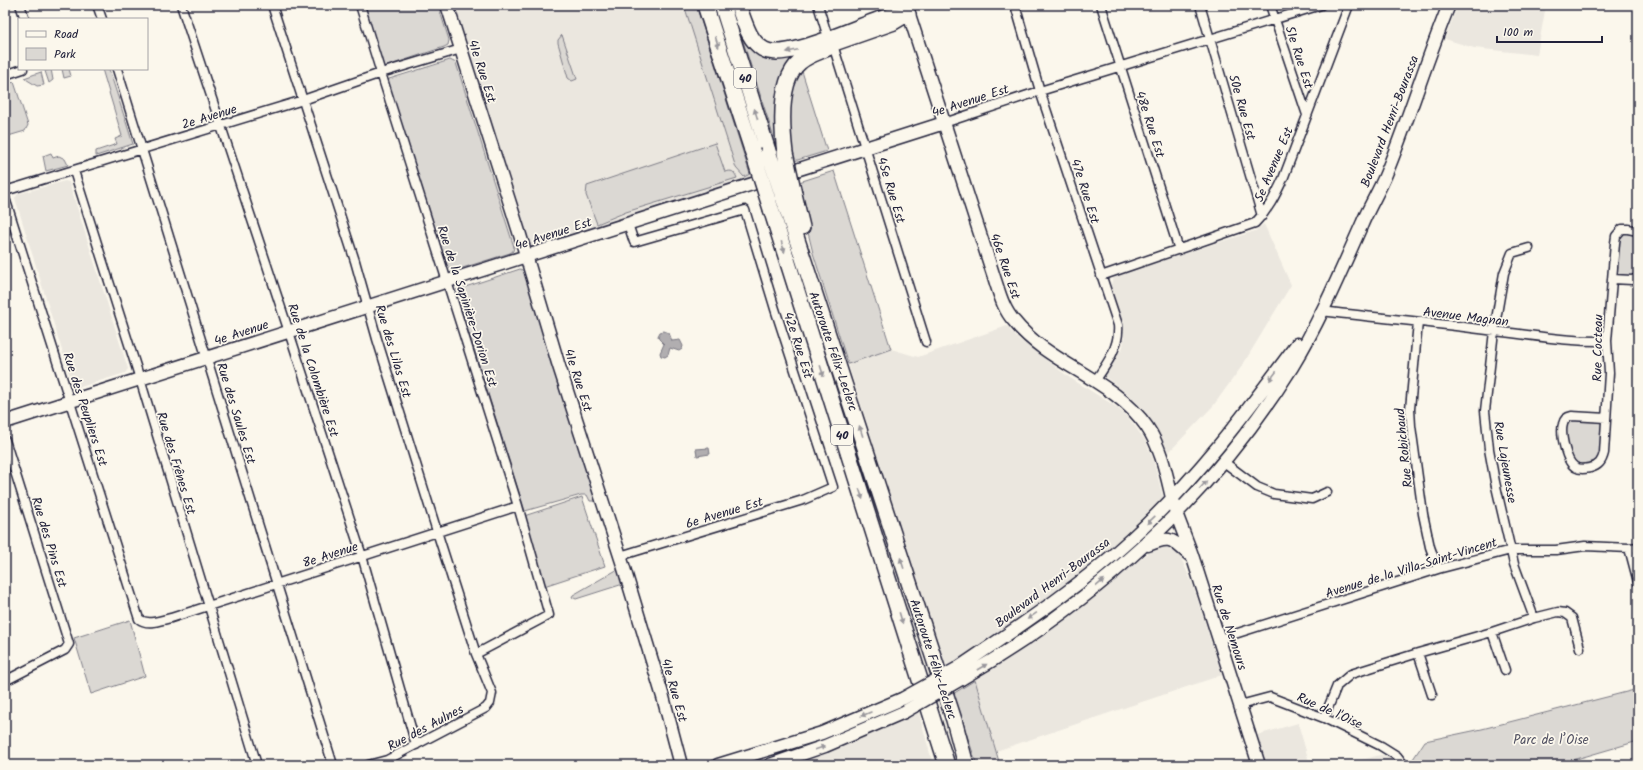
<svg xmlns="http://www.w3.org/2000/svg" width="1643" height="770" viewBox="0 0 1643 770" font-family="Kalam,sans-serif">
	<rect width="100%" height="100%" fill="#fbf7ec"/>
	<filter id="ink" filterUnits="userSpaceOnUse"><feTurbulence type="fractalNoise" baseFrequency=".025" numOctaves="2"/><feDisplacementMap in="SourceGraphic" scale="8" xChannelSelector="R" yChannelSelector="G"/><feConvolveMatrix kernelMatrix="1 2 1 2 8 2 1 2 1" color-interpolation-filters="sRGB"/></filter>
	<g filter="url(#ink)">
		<path fill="#ebe7df" d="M 447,5 L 705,5 L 752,150 L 754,183 L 526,257 Z
			M 1458,5 L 1546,5 L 1537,55 L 1474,48 L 1445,39 Z
			M 65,181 L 69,182 L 128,369 L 125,373 L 77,388 L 73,386 L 15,198 L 18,194 Z
			M 1264,224 L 1291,285 L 1242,366 L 1213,406 L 1169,452 L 1146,412 L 1129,395 L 1104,376 L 1123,347 L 1124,337 L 1123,324 L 1110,287 L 1112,281 L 1116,275 L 1255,231 Z
			M 1007,326 L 1016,337 L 1070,378 L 1115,406 L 1128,417 L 1145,440 L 1153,459 L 1163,497 L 1122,537 L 1061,588 L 991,640 L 944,667 L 848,364 L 891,349 L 918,357 Z
			M 1164,544 L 1177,549 L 1193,585 L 1222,675 L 996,751 L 975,680 L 1033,643 L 1159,545 Z
			M 919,713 L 933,765 L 774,765 Z
			M 1298,723 L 1310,765 L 1259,765 L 1250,737 Z
			M 1380,755 L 1397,756 L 1404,765 L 1343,765 Z"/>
		<path fill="#dbd8d3" stroke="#7e7d87" d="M 364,5 L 438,5 L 449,40 L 448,45 L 444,47 L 384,67 Z
			M 684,5 L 696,5 L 750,174 L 744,177 L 736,168 Z
			M 734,13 L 744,32 L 798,58 L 779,140 L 775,141 Z
			M 562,35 L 577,79 L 572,81 L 568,78 L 558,43 L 558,40 Z
			M 450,60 L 456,63 L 514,247 L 513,251 L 510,253 L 453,271 L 447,266 L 388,81 L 389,79 Z
			M 801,68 L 827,151 L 791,162 L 788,93 Z
			M 51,69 L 53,80 L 49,83 L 45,71 Z
			M 62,69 L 69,69 L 71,76 L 64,78 Z
			M 102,69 L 109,69 L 133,144 L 96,156 L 96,151 L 117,144 L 115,139 L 122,136 Z
			M 41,72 L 44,85 L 37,86 L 24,78 Z
			M 14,82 L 28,125 L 25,131 L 5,137 L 5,85 Z
			M 715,143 L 725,172 C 732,170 734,171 737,178 L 626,212 L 597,224 L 586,195 L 587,186 Z
			M 51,153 L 53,158 L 59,156 L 65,159 L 68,165 L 46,171 L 43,156 Z
			M 834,171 L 891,349 L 848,364 L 813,253 L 796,183 Z
			M 1638,231 L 1638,278 L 1612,279 L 1619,232 Z
			M 520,269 L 524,271 L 599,502 L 596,503 L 593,501 L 590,501 L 587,495 L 581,495 L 525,511 L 456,292 L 456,290 Z
			M 1567,418 L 1606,418 L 1604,453 L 1593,468 L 1572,464 L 1563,422 Z
			M 582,497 L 605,566 L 541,587 L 521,517 Z
			M 620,568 L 626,586 L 620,585 L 576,599 L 572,597 L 573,595 Z
			M 130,620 L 145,676 L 91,694 L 74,638 Z
			M 975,680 L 1000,765 L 977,765 L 953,694 Z
			M 1638,689 L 1638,741 L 1556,765 L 1409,765 L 1425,741 L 1482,729 Z"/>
		<path fill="#b1aeb0" stroke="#787681" d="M 664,331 L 669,333 L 672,341 L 680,340 L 683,346 L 682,349 L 679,351 L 670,348 L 668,355 L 665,357 L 661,356 L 660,353 L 664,344 L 659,339 L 658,336 L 660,332 Z
			M 709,448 L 710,454 L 697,456 L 696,449 Z"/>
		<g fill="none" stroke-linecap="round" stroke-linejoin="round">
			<defs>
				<path id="street" d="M 20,5 L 25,19
					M 97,5 L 102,19
					M 181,5 L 289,332 L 362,556 L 416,745
					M 272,5 L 355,261 L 377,339 L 440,541 L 476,654 L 492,693 L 490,703 L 486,708 L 387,760 L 368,765
					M 360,5 L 381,73 L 518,506 L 549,615 L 476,654
					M 818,5 L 826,31
					M 1015,5 L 1040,91 L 1118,325 C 1120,346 1107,364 1095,381
					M 1101,5 L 1179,250
					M 1200,5 L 1262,216
					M 1270,5 L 1307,115
					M 833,45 L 926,342
					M 117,69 L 333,765
					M 5,75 L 23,69
					M 944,123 L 1040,91 L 1321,5
					M 74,171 L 140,379 L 257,765
					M 5,191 L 303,100 L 381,73 L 461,49
					M 5,198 L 139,619 C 148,626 161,620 171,618 L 518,506
					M 1529,248 L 1512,253 L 1504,273 L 1494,331 L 1485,411 L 1489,449 L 1495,482 L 1514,564 L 1534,618
					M 1101,276 L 1255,223 C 1269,209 1275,196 1283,179 L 1349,5
					M 1612,279 L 1632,280 L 1638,278
					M 1321,311 C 1379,318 1437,323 1495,331 C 1532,335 1569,342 1607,341
					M 1418,322 L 1410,409 L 1411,426 L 1423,514 L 1430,547 L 1438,569
					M 1606,418 L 1572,416 C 1567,417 1564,419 1563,424 C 1560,433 1566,462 1575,467 C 1580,470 1585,469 1590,468 C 1599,466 1602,461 1604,453 L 1609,373 L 1607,341 L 1615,243 L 1616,236 L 1622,229 L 1628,229 L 1638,231
					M 5,440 L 69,644 L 65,650 L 5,681
					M 1224,462 L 1257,487 L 1274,494 L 1312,499 L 1327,492
					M 1629,548 L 1638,582
					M 620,556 L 803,500 L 833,487 L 775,309 L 745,210 L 634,242 L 628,224
					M 1492,632 L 1505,670
					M 1219,639 L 1438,569 L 1511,550 L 1556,550 L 1585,546 L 1629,548 L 1638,547
					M 1418,653 L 1432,695
					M 1240,705 L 1270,697 L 1324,718 L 1381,746 L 1397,756 L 1404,765
					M 1324,718 L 1337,686 L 1351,674 L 1418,653 L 1492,632 L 1534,618 L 1558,612 L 1565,613 L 1572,618 L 1580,648"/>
				<path id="secondary" d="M 447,5 L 520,235 L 558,363 L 623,565 L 663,697 L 681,765
					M 906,5 L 994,277 C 999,292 1003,309 1014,321 C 1049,365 1114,379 1147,427 C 1164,452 1168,485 1176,513 C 1181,527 1187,541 1192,555 C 1214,625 1237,695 1259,765
					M 833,45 L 893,24 L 908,15
					M 5,422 L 944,123
					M 1148,545 C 1173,534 1172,541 1191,556
					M 958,668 C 1017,628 1078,588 1130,540 C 1194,482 1246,413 1297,344
					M 961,679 C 1095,602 1210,498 1292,367 C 1319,323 1341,271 1362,224 C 1369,207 1379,191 1386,174 C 1409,118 1426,61 1449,5
					M 718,765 L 822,733 L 902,699
					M 770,765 L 825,746 L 904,712"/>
				<path id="highway" d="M 705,5 L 752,150
					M 722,5 L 768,151
					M 738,5 C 744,20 748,40 763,49 C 785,63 861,24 887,17 C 894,15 902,15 908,14
					M 785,153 C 782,128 778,80 800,62 C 808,55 819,52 828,48
					M 794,194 L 802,227
					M 785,203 L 954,720 L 966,765
					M 771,209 L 947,765"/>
			</defs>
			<use href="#street" stroke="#22223b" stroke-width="11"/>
			<use href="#secondary" stroke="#22223b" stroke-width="15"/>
			<use href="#highway" stroke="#22223b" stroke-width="18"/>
			<use href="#street" stroke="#fbf7ec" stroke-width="8"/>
			<use href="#secondary" stroke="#fbf7ec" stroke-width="12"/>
			<use href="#highway" stroke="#fbf7ec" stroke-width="15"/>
			<defs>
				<path id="secondary-bridge" d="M 902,699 L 958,668
					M 904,712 L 961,679"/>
				<path id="highway-bridge" d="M 752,150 L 771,209
					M 768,151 L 785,203
					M 785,153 L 794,194"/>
			</defs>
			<use href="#secondary-bridge" stroke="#22223b" stroke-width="15" stroke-linecap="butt"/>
			<use href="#highway-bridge" stroke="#22223b" stroke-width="18" stroke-linecap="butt"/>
			<use href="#secondary-bridge" stroke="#fbf7ec" stroke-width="12"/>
			<use href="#highway-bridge" stroke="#fbf7ec" stroke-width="15"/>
		</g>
		<defs><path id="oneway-solid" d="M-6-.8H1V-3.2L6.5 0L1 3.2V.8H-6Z"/></defs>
		<g fill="#99979c">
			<use href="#oneway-solid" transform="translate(717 42) rotate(72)"/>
			<use href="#oneway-solid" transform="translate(792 51) rotate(168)"/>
			<use href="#oneway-solid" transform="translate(756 114) rotate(-107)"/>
			<use href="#oneway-solid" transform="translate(783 247) rotate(73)"/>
			<use href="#oneway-solid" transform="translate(822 371) rotate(72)"/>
			<use href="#oneway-solid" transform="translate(1273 376) rotate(127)"/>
			<use href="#oneway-solid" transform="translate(861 431) rotate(-108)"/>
			<use href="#oneway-solid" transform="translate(1203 485) rotate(-48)"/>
			<use href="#oneway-solid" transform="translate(861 494) rotate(72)"/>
			<use href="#oneway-solid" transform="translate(1151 520) rotate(136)"/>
			<use href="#oneway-solid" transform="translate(902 563) rotate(-108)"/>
			<use href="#oneway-solid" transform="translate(1100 583) rotate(-41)"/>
			<use href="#oneway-solid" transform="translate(1032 616) rotate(145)"/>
			<use href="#oneway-solid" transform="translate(901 618) rotate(73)"/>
			<use href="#oneway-solid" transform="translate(982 667) rotate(-30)"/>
			<use href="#oneway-solid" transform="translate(866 714) rotate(157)"/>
			<use href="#oneway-solid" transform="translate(820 748) rotate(-20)"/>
		</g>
	</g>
	<g text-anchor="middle" stroke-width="3.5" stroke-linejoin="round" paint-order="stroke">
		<g fill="#fbf7ec" stroke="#636270" stroke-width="1">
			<rect x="734" y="68" width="22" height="20" rx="3"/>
			<rect x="831" y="425" width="22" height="20" rx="3"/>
		</g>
		<g font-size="12" font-weight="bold" fill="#22223b">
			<text x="745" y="82">40</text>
			<text x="842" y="439">40</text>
		</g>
		<g font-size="13" fill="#22223b" stroke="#fbf7ec">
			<text transform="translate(1300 57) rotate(72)" y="5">51e Rue Est</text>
			<text transform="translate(483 71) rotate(72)" y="5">41e Rue Est</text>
			<text transform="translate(970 100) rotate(-18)" y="5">4e Avenue Est</text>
			<text transform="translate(1243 107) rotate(74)" y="5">50e Rue Est</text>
			<text transform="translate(209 116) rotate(-17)" y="5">2e Avenue</text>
			<text transform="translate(1389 121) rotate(-69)" y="5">Boulevard Henri-Bourassa</text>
			<text transform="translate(1151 124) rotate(72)" y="5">48e Rue Est</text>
			<text transform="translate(1273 164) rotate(-67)" y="5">5e Avenue Est</text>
			<text transform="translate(892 190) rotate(73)" y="5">45e Rue Est</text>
			<text transform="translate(1086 191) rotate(72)" y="5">47e Rue Est</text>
			<text transform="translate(553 233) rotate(-18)" y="5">4e Avenue Est</text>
			<text transform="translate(1006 266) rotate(71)" y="5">46e Rue Est</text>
			<text transform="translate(468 306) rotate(72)" y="5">Rue de la Sapinière-Dorion Est</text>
			<text transform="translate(1466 316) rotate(7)" y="5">Avenue Magnan</text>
			<text transform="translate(241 332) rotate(-18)" y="5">4e Avenue</text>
			<text transform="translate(799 345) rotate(72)" y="5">42e Rue Est</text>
			<text transform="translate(1597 348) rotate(-89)" y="5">Rue Cocteau</text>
			<text transform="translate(394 351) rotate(73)" y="5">Rue des Lilas Est</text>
			<text transform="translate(834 351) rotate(71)" y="5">Autoroute Félix-Leclerc</text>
			<text transform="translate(314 370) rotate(72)" y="5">Rue de la Colombière Est</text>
			<text transform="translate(579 380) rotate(72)" y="5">41e Rue Est</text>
			<text transform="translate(86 409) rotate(72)" y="5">Rue des Peupliers Est</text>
			<text transform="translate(237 413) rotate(73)" y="5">Rue des Saules Est</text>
			<text transform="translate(1403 448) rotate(-96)" y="5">Rue Robichaud</text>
			<text transform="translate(1506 462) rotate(80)" y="5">Rue Lajeunesse</text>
			<text transform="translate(177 463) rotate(73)" y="5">Rue des Frênes Est</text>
			<text transform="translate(724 512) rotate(-17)" y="5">6e Avenue Est</text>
			<text transform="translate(50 542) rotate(73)" y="5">Rue des Pins Est</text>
			<text transform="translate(330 554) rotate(-18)" y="5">8e Avenue</text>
			<text transform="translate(1411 567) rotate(-17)" y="5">Avenue de la Villa-Saint-Vincent</text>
			<text transform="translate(1052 582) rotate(-37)" y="5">Boulevard Henri-Bourassa</text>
			<text transform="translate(1230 627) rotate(72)" y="5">Rue de Nemours</text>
			<text transform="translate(934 659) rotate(72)" y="5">Autoroute Félix-Leclerc</text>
			<text transform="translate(675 690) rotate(74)" y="5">41e Rue Est</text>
			<text transform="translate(1330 710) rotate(24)" y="5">Rue de l'Oise</text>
			<text transform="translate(425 727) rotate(-28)" y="5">Rue des Aulnes</text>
		</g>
		<g font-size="13" fill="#505061" stroke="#fbf7ec">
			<text x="1551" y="744">Parc de l’Oise</text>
		</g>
	</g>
	<rect width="1643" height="770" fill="none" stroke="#fbf7ec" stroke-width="20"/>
	<rect x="10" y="10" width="1623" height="750" fill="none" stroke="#22223b" stroke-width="1.5" filter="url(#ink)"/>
	<rect x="18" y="18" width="130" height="52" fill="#fbf7ec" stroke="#a4a2a5"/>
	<rect x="26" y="31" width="20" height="6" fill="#fbf7ec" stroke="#a4a2a5"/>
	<text x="54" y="38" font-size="12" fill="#22223b">Road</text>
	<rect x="26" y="48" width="20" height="12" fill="#dbd8d3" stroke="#a4a2a5"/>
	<text x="54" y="58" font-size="12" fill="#22223b">Park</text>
	<path d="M1497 36v6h105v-6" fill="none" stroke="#22223b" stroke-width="2"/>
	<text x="1503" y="36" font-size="12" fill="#22223b" stroke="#fbf7ec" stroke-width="3" paint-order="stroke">100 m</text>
</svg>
